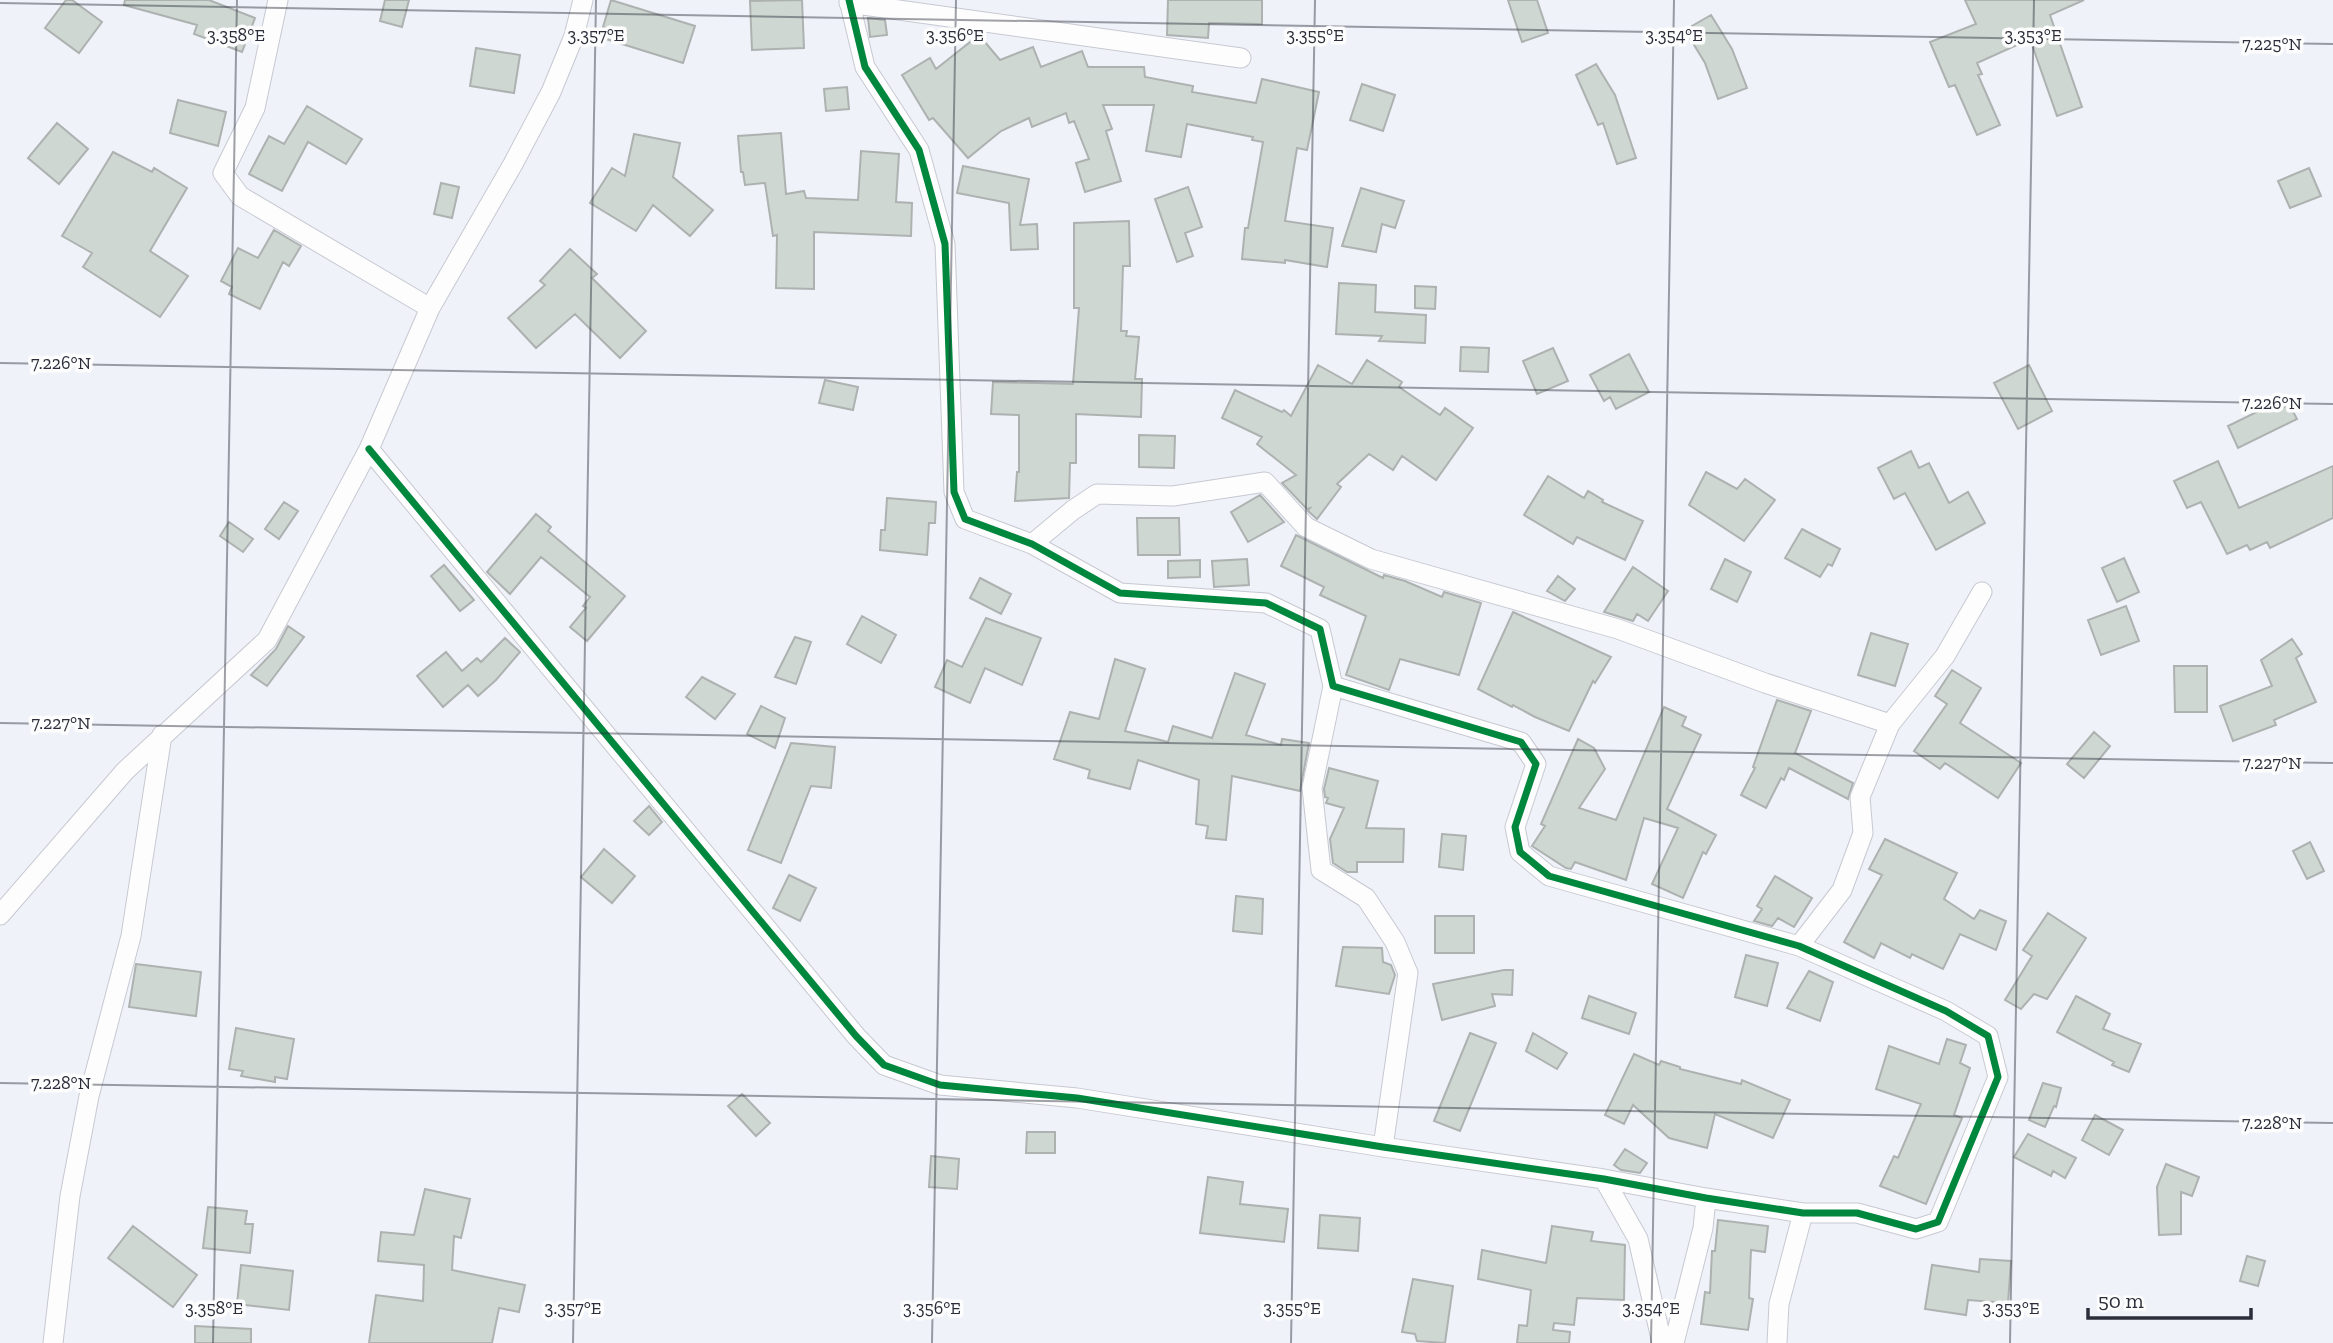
<svg xmlns="http://www.w3.org/2000/svg" width="2333" height="1343" viewBox="0 0 2333 1343" font-family="'Zilla Slab',serif">
	<rect width="100%" height="100%" fill="#f0f2f9"/>
	<path fill="#ced7d2" stroke="#adb2b1" stroke-width="2" d="M 66,0 L 72,0 L 102,22 L 79,53 L 45,28 Z
		M 125,0 L 209,0 L 255,18 L 242,52 L 194,34 L 197,25 L 124,5 Z
		M 385,0 L 409,0 L 402,27 L 380,21 Z
		M 611,0 L 695,26 L 683,63 L 606,39 L 609,29 L 603,27 Z
		M 802,0 L 804,48 L 752,50 L 750,1 Z
		M 1168,0 L 1262,0 L 1262,24 L 1209,23 L 1208,38 L 1167,35 Z
		M 1508,0 L 1537,0 L 1548,33 L 1522,42 Z
		M 1965,0 L 2084,0 L 2050,15 L 2082,107 L 2057,116 L 2030,39 L 1977,63 L 1982,74 L 1978,75 L 2000,125 L 1977,135 L 1955,85 L 1949,87 L 1930,42 L 1976,24 Z
		M 1711,15 L 1732,49 L 1747,88 L 1718,99 L 1705,63 L 1685,30 Z
		M 868,18 L 885,20 L 887,35 L 870,37 Z
		M 979,35 L 1000,60 L 1033,47 L 1041,67 L 1082,51 L 1088,67 L 1144,67 L 1145,77 L 1193,86 L 1192,92 L 1256,103 L 1262,79 L 1319,92 L 1307,150 L 1297,148 L 1285,221 L 1333,228 L 1327,267 L 1285,260 L 1285,263 L 1242,259 L 1245,228 L 1248,228 L 1263,142 L 1252,140 L 1253,137 L 1187,124 L 1181,157 L 1146,151 L 1154,105 L 1103,105 L 1112,129 L 1106,131 L 1121,181 L 1085,192 L 1076,163 L 1089,159 L 1074,121 L 1069,123 L 1066,113 L 1032,127 L 1029,118 L 1001,131 L 968,158 L 933,118 L 929,120 L 902,75 L 930,58 L 936,69 Z
		M 476,48 L 520,55 L 514,93 L 470,86 Z
		M 1596,64 L 1615,95 L 1636,158 L 1617,164 L 1603,123 L 1598,125 L 1576,75 Z
		M 1362,84 L 1395,95 L 1383,131 L 1350,120 Z
		M 847,87 L 849,109 L 826,111 L 824,89 Z
		M 178,100 L 226,112 L 218,146 L 170,133 Z
		M 307,106 L 362,139 L 346,164 L 308,142 L 282,191 L 249,174 L 269,136 L 284,144 Z
		M 57,123 L 88,149 L 59,184 L 28,158 Z
		M 781,133 L 786,194 L 804,191 L 806,198 L 858,200 L 861,151 L 899,154 L 896,202 L 912,203 L 911,236 L 814,232 L 814,289 L 776,288 L 777,235 L 773,236 L 765,183 L 745,185 L 743,172 L 741,172 L 738,136 Z
		M 634,134 L 680,143 L 673,177 L 713,210 L 690,236 L 653,205 L 636,231 L 590,203 L 612,168 L 625,176 Z
		M 113,152 L 152,172 L 154,168 L 187,188 L 150,251 L 188,276 L 160,317 L 83,267 L 92,253 L 62,236 Z
		M 963,166 L 1029,179 L 1020,225 L 1037,224 L 1038,249 L 1011,250 L 1009,203 L 957,193 Z
		M 2309,168 L 2321,196 L 2290,208 L 2278,181 Z
		M 441,183 L 459,187 L 452,218 L 434,214 Z
		M 1188,187 L 1202,227 L 1185,233 L 1193,256 L 1177,262 L 1155,199 Z
		M 1361,188 L 1404,201 L 1395,228 L 1382,224 L 1376,252 L 1342,246 Z
		M 1129,221 L 1130,266 L 1123,266 L 1121,331 L 1127,331 L 1126,336 L 1139,337 L 1135,379 L 1142,379 L 1141,417 L 1076,414 L 1076,463 L 1070,463 L 1069,498 L 1015,501 L 1017,472 L 1019,472 L 1019,415 L 991,414 L 993,382 L 1073,384 L 1079,308 L 1074,308 L 1074,223 Z
		M 274,230 L 301,246 L 289,266 L 283,262 L 260,309 L 229,294 L 232,287 L 221,281 L 238,248 L 258,258 Z
		M 570,249 L 597,274 L 592,278 L 646,331 L 620,358 L 575,314 L 536,348 L 508,318 L 545,285 L 540,281 Z
		M 1339,283 L 1376,285 L 1375,312 L 1426,315 L 1425,343 L 1379,341 L 1382,336 L 1336,334 Z
		M 1415,286 L 1436,287 L 1435,309 L 1415,308 Z
		M 1461,347 L 1489,348 L 1488,372 L 1460,371 Z
		M 1553,348 L 1568,381 L 1537,394 L 1523,361 Z
		M 1629,354 L 1649,392 L 1616,409 L 1610,397 L 1604,401 L 1590,375 Z
		M 1367,360 L 1402,382 L 1399,387 L 1440,415 L 1445,408 L 1473,428 L 1436,480 L 1402,456 L 1393,470 L 1369,454 L 1337,484 L 1341,487 L 1317,519 L 1308,511 L 1310,508 L 1307,509 L 1282,483 L 1296,475 L 1257,444 L 1262,437 L 1222,418 L 1235,390 L 1282,412 L 1284,410 L 1291,416 L 1318,365 L 1352,384 Z
		M 2029,365 L 2052,411 L 2018,429 L 1994,383 Z
		M 825,380 L 858,387 L 853,410 L 819,403 Z
		M 2279,401 L 2282,408 L 2289,404 L 2297,419 L 2238,448 L 2228,426 Z
		M 1139,435 L 1175,436 L 1174,468 L 1139,467 Z
		M 1911,451 L 1919,468 L 1929,463 L 1949,503 L 1968,492 L 1985,523 L 1936,550 L 1905,493 L 1894,499 L 1878,468 Z
		M 2218,461 L 2239,508 L 2333,466 L 2333,518 L 2270,548 L 2267,542 L 2250,550 L 2247,545 L 2227,554 L 2201,502 L 2187,508 L 2174,481 Z
		M 1706,472 L 1737,489 L 1745,479 L 1775,500 L 1744,541 L 1689,505 Z
		M 1548,476 L 1584,498 L 1588,491 L 1603,500 L 1602,502 L 1643,521 L 1625,560 L 1577,537 L 1573,544 L 1524,515 Z
		M 1260,495 L 1284,522 L 1248,542 L 1231,512 Z
		M 887,498 L 936,502 L 935,523 L 929,523 L 927,555 L 880,550 L 881,530 L 885,530 Z
		M 284,502 L 298,511 L 279,539 L 265,529 Z
		M 536,514 L 551,527 L 548,531 L 625,596 L 587,641 L 570,627 L 586,608 L 583,606 L 590,597 L 541,557 L 510,594 L 487,572 Z
		M 1137,518 L 1179,518 L 1180,555 L 1138,555 Z
		M 229,522 L 253,539 L 243,552 L 220,536 Z
		M 1802,529 L 1840,549 L 1832,566 L 1828,564 L 1820,577 L 1785,558 Z
		M 1296,535 L 1383,578 L 1384,575 L 1405,581 L 1442,597 L 1444,592 L 1481,603 L 1459,675 L 1400,659 L 1389,690 L 1346,675 L 1366,616 L 1320,595 L 1324,587 L 1281,566 Z
		M 2124,558 L 2139,592 L 2117,602 L 2102,568 Z
		M 1247,559 L 1249,585 L 1214,587 L 1212,561 Z
		M 1725,559 L 1751,572 L 1737,602 L 1711,589 Z
		M 1200,560 L 1200,577 L 1168,578 L 1168,561 Z
		M 444,565 L 474,600 L 460,611 L 431,576 Z
		M 1633,567 L 1668,591 L 1648,621 L 1637,614 L 1633,621 L 1604,612 Z
		M 1558,576 L 1575,589 L 1565,601 L 1547,591 Z
		M 980,578 L 1011,594 L 1001,614 L 970,598 Z
		M 2126,606 L 2139,641 L 2101,655 L 2088,620 Z
		M 1513,612 L 1611,657 L 1595,683 L 1593,681 L 1569,731 L 1535,717 L 1513,705 L 1512,707 L 1478,689 Z
		M 862,616 L 896,635 L 881,663 L 847,644 Z
		M 986,618 L 1041,638 L 1022,685 L 985,668 L 970,703 L 935,687 L 947,660 L 962,667 Z
		M 288,626 L 304,637 L 267,686 L 251,675 L 276,649 Z
		M 1871,633 L 1908,644 L 1895,686 L 1858,675 Z
		M 795,637 L 811,642 L 796,684 L 775,677 Z
		M 505,638 L 520,652 L 496,680 L 478,696 L 468,685 L 443,707 L 417,676 L 446,652 L 462,671 L 477,658 L 481,662 Z
		M 2292,639 L 2302,654 L 2296,658 L 2316,702 L 2274,720 L 2276,725 L 2233,741 L 2220,706 L 2272,686 L 2261,660 Z
		M 1115,659 L 1145,669 L 1125,731 L 1168,742 L 1173,726 L 1212,738 L 1235,673 L 1265,684 L 1246,735 L 1281,745 L 1282,739 L 1309,743 L 1300,791 L 1232,776 L 1226,840 L 1206,838 L 1208,826 L 1196,824 L 1199,780 L 1138,760 L 1130,789 L 1088,778 L 1090,770 L 1054,759 L 1070,712 L 1099,719 Z
		M 2174,666 L 2207,666 L 2207,712 L 2175,712 Z
		M 1952,670 L 1981,688 L 1960,723 L 2021,763 L 1998,798 L 1945,763 L 1940,769 L 1914,751 L 1947,704 L 1935,696 Z
		M 702,677 L 735,694 L 715,719 L 686,697 Z
		M 1777,700 L 1811,711 L 1795,753 L 1853,783 L 1848,799 L 1789,768 L 1784,780 L 1781,778 L 1766,808 L 1741,795 L 1755,768 L 1753,767 Z
		M 761,706 L 785,718 L 775,748 L 747,734 Z
		M 1664,707 L 1686,717 L 1682,726 L 1701,735 L 1667,809 L 1716,835 L 1706,854 L 1703,852 L 1683,898 L 1652,884 L 1678,828 L 1644,818 L 1626,880 L 1575,862 L 1571,869 L 1566,868 L 1532,846 L 1545,826 L 1541,824 L 1578,739 L 1594,748 L 1605,769 L 1579,808 L 1616,820 Z
		M 2094,732 L 2110,746 L 2084,778 L 2067,764 Z
		M 791,743 L 835,747 L 831,788 L 811,786 L 781,863 L 748,850 Z
		M 1329,768 L 1378,781 L 1366,828 L 1404,829 L 1403,862 L 1357,862 L 1357,872 L 1347,872 L 1333,863 L 1330,839 L 1344,808 L 1326,803 L 1328,798 L 1325,797 L 1324,789 Z
		M 649,806 L 662,822 L 649,835 L 634,821 Z
		M 1442,834 L 1466,836 L 1463,870 L 1439,867 Z
		M 1885,839 L 1957,873 L 1944,899 L 1974,919 L 1980,910 L 2006,921 L 1996,950 L 1960,934 L 1943,969 L 1912,954 L 1910,958 L 1881,943 L 1874,958 L 1844,942 L 1882,875 L 1869,869 Z
		M 2310,842 L 2324,871 L 2307,879 L 2293,851 Z
		M 604,849 L 635,876 L 612,903 L 581,877 Z
		M 789,875 L 816,888 L 800,921 L 773,908 Z
		M 1775,876 L 1812,898 L 1794,927 L 1778,918 L 1772,926 L 1754,921 L 1762,909 L 1757,906 Z
		M 1236,896 L 1263,899 L 1262,934 L 1233,931 Z
		M 2048,913 L 2086,938 L 2047,999 L 2034,994 L 2021,1009 L 2005,1000 L 2032,956 L 2023,950 Z
		M 1435,916 L 1474,916 L 1474,953 L 1435,953 Z
		M 1343,947 L 1382,948 L 1383,962 L 1391,965 L 1395,975 L 1389,994 L 1336,986 Z
		M 1746,955 L 1778,963 L 1767,1006 L 1735,997 Z
		M 136,964 L 201,972 L 196,1016 L 129,1007 Z
		M 1504,970 L 1513,970 L 1512,995 L 1492,994 L 1495,1006 L 1442,1020 L 1433,984 Z
		M 1809,971 L 1833,982 L 1820,1021 L 1787,1008 Z
		M 1589,996 L 1636,1013 L 1629,1034 L 1582,1018 Z
		M 2076,996 L 2110,1014 L 2103,1029 L 2141,1044 L 2129,1072 L 2112,1065 L 2114,1062 L 2057,1032 Z
		M 236,1028 L 294,1039 L 287,1079 L 275,1077 L 275,1082 L 241,1076 L 243,1071 L 229,1069 Z
		M 1470,1033 L 1496,1043 L 1460,1131 L 1434,1121 Z
		M 1533,1033 L 1567,1053 L 1557,1069 L 1526,1051 Z
		M 1947,1039 L 1966,1045 L 1960,1063 L 1970,1068 L 1954,1115 L 1962,1118 L 1926,1204 L 1880,1186 L 1894,1156 L 1898,1158 L 1921,1104 L 1876,1089 L 1889,1046 L 1939,1064 Z
		M 1634,1054 L 1659,1065 L 1661,1061 L 1680,1067 L 1680,1069 L 1741,1084 L 1742,1080 L 1790,1100 L 1773,1138 L 1715,1114 L 1707,1148 L 1669,1138 L 1633,1105 L 1624,1124 L 1605,1115 Z
		M 2043,1083 L 2061,1088 L 2056,1107 L 2054,1106 L 2045,1127 L 2029,1120 Z
		M 742,1094 L 770,1123 L 756,1136 L 728,1106 Z
		M 2095,1115 L 2123,1130 L 2109,1155 L 2082,1140 Z
		M 1027,1132 L 1055,1132 L 1055,1153 L 1026,1153 Z
		M 2028,1134 L 2076,1158 L 2065,1178 L 2053,1171 L 2051,1176 L 2014,1157 Z
		M 1625,1149 L 1647,1163 L 1640,1173 L 1621,1170 L 1614,1165 Z
		M 931,1156 L 959,1159 L 957,1189 L 929,1187 Z
		M 2166,1164 L 2199,1177 L 2192,1196 L 2181,1192 L 2181,1234 L 2159,1235 L 2157,1187 Z
		M 1208,1177 L 1243,1182 L 1240,1204 L 1288,1209 L 1284,1242 L 1200,1233 Z
		M 425,1189 L 470,1199 L 461,1238 L 454,1236 L 452,1270 L 525,1285 L 519,1312 L 499,1308 L 492,1343 L 369,1343 L 376,1295 L 423,1301 L 424,1265 L 378,1261 L 381,1232 L 414,1235 Z
		M 208,1207 L 247,1211 L 245,1224 L 253,1224 L 250,1253 L 203,1248 Z
		M 1320,1215 L 1360,1218 L 1358,1251 L 1318,1248 Z
		M 1718,1220 L 1768,1226 L 1765,1252 L 1751,1250 L 1749,1298 L 1753,1299 L 1748,1330 L 1701,1324 L 1705,1292 L 1710,1293 L 1712,1251 L 1715,1251 Z
		M 133,1226 L 197,1275 L 173,1307 L 108,1258 Z
		M 1552,1226 L 1593,1232 L 1591,1241 L 1625,1245 L 1624,1300 L 1577,1298 L 1574,1325 L 1554,1323 L 1553,1330 L 1570,1332 L 1569,1343 L 1517,1343 L 1519,1325 L 1527,1326 L 1531,1290 L 1478,1279 L 1482,1250 L 1546,1263 Z
		M 2247,1256 L 2265,1261 L 2258,1286 L 2240,1281 Z
		M 1980,1259 L 2011,1261 L 2008,1303 L 1968,1300 L 1966,1315 L 1925,1309 L 1932,1265 L 1979,1272 Z
		M 241,1265 L 293,1271 L 289,1310 L 237,1304 Z
		M 1413,1279 L 1453,1286 L 1445,1343 L 1417,1341 L 1415,1334 L 1402,1332 Z
		M 195,1326 L 251,1329 L 251,1343 L 195,1343 Z"/>
	<g fill="none" stroke-linecap="round" stroke-linejoin="round">
		<defs>
			<path id="street" d="M 278,0 L 255,108 L 223,173 L 240,196 L 430,308
				M 849,3 L 1241,58
				M 369,449 L 856,1036 L 884,1065 L 940,1085 L 1077,1098 L 1383,1147 L 1604,1179 L 1706,1198 L 1803,1213 L 1857,1213 L 1916,1229 L 1938,1222 L 1998,1077 L 1988,1036 L 1946,1011 L 1799,946 L 1549,876 L 1520,852 L 1515,827 L 1536,764 L 1521,742 L 1333,686 L 1320,629 L 1266,603 L 1120,593 L 1032,544 L 965,519 L 954,492 L 945,244 L 919,150 L 865,67 L 849,0
				M 1032,544 L 1073,510 L 1097,494 L 1173,496 L 1265,482 L 1306,527 L 1371,559 L 1618,629 L 1765,683 L 1890,724
				M 1333,686 L 1312,788 L 1321,870 L 1366,898 L 1395,942 L 1408,973 L 1383,1147
				M 0,915 L 125,771 L 267,640 L 369,449 L 430,308 L 513,164 L 551,92 L 574,36 L 583,0
				M 1799,946 L 1842,890 L 1863,833 L 1860,797 L 1890,724 L 1945,656 L 1982,592
				M 1604,1179 L 1638,1239 L 1662,1343
				M 53,1343 L 70,1196 L 89,1096 L 131,936 L 162,735
				M 1674,1343 L 1703,1228 L 1706,1198
				M 1777,1343 L 1779,1304 L 1803,1213"/>
		</defs>
		<use href="#street" stroke="#c7c9d2" stroke-width="21"/>
		<use href="#street" stroke="#fdfdfe" stroke-width="19"/>
		<defs>
			<path id="cycleway" d="M 369,449 L 856,1036 L 884,1065 L 940,1085 L 1077,1098 L 1383,1147 L 1604,1179 L 1706,1198 L 1803,1213 L 1857,1213 L 1916,1229 L 1938,1222 L 1998,1077 L 1988,1036 L 1946,1011 L 1799,946 L 1549,876 L 1520,852 L 1515,827 L 1536,764 L 1521,742 L 1333,686 L 1320,629 L 1266,603 L 1120,593 L 1032,544 L 965,519 L 954,492 L 945,244 L 919,150 L 865,67 L 849,0"/>
		</defs>
		<use href="#cycleway" stroke="#fdfdfd" stroke-width="11"/>
		<use href="#cycleway" stroke="#00873e" stroke-width="7"/>
	</g>
	<path fill="none" stroke="#2b2e3a" stroke-width="2" stroke-opacity="0.45" d="M 0,3 L 2333,44M 0,363 L 2333,404M 0,723 L 2333,763M 0,1083 L 2333,1123M 213,1343 L 237,0M 573,1343 L 596,0M 932,1343 L 956,0M 1291,1343 L 1315,0M 1651,1343 L 1674,0M 2010,1343 L 2034,0"/>
	<g font-size="18" text-anchor="middle" fill="#2b2e3a" stroke="#fdfdfd" stroke-width="7" stroke-linejoin="round" paint-order="stroke">
		<text x="236" y="41">3.358°E</text>
		<text x="596" y="41">3.357°E</text>
		<text x="955" y="41">3.356°E</text>
		<text x="1315" y="41">3.355°E</text>
		<text x="1674" y="41">3.354°E</text>
		<text x="2033" y="41">3.353°E</text>
		<text x="2272" y="50">7.225°N</text>
		<text x="61" y="369">7.226°N</text>
		<text x="2272" y="409">7.226°N</text>
		<text x="61" y="729">7.227°N</text>
		<text x="2272" y="769">7.227°N</text>
		<text x="61" y="1089">7.228°N</text>
		<text x="2272" y="1129">7.228°N</text>
		<text x="214" y="1314">3.358°E</text>
		<text x="573" y="1314">3.357°E</text>
		<text x="932" y="1314">3.356°E</text>
		<text x="1292" y="1314">3.355°E</text>
		<text x="1651" y="1314">3.354°E</text>
		<text x="2011" y="1314">3.353°E</text>
	</g>
	<path d="M2088 1308v10h163v-10" fill="none" stroke="#2b2e3a" stroke-width="3.5"/>
	<text x="2098" y="1308" font-size="21" fill="#2b2e3a" stroke="#fdfdfd" stroke-width="5" paint-order="stroke">50 m</text>
</svg>
